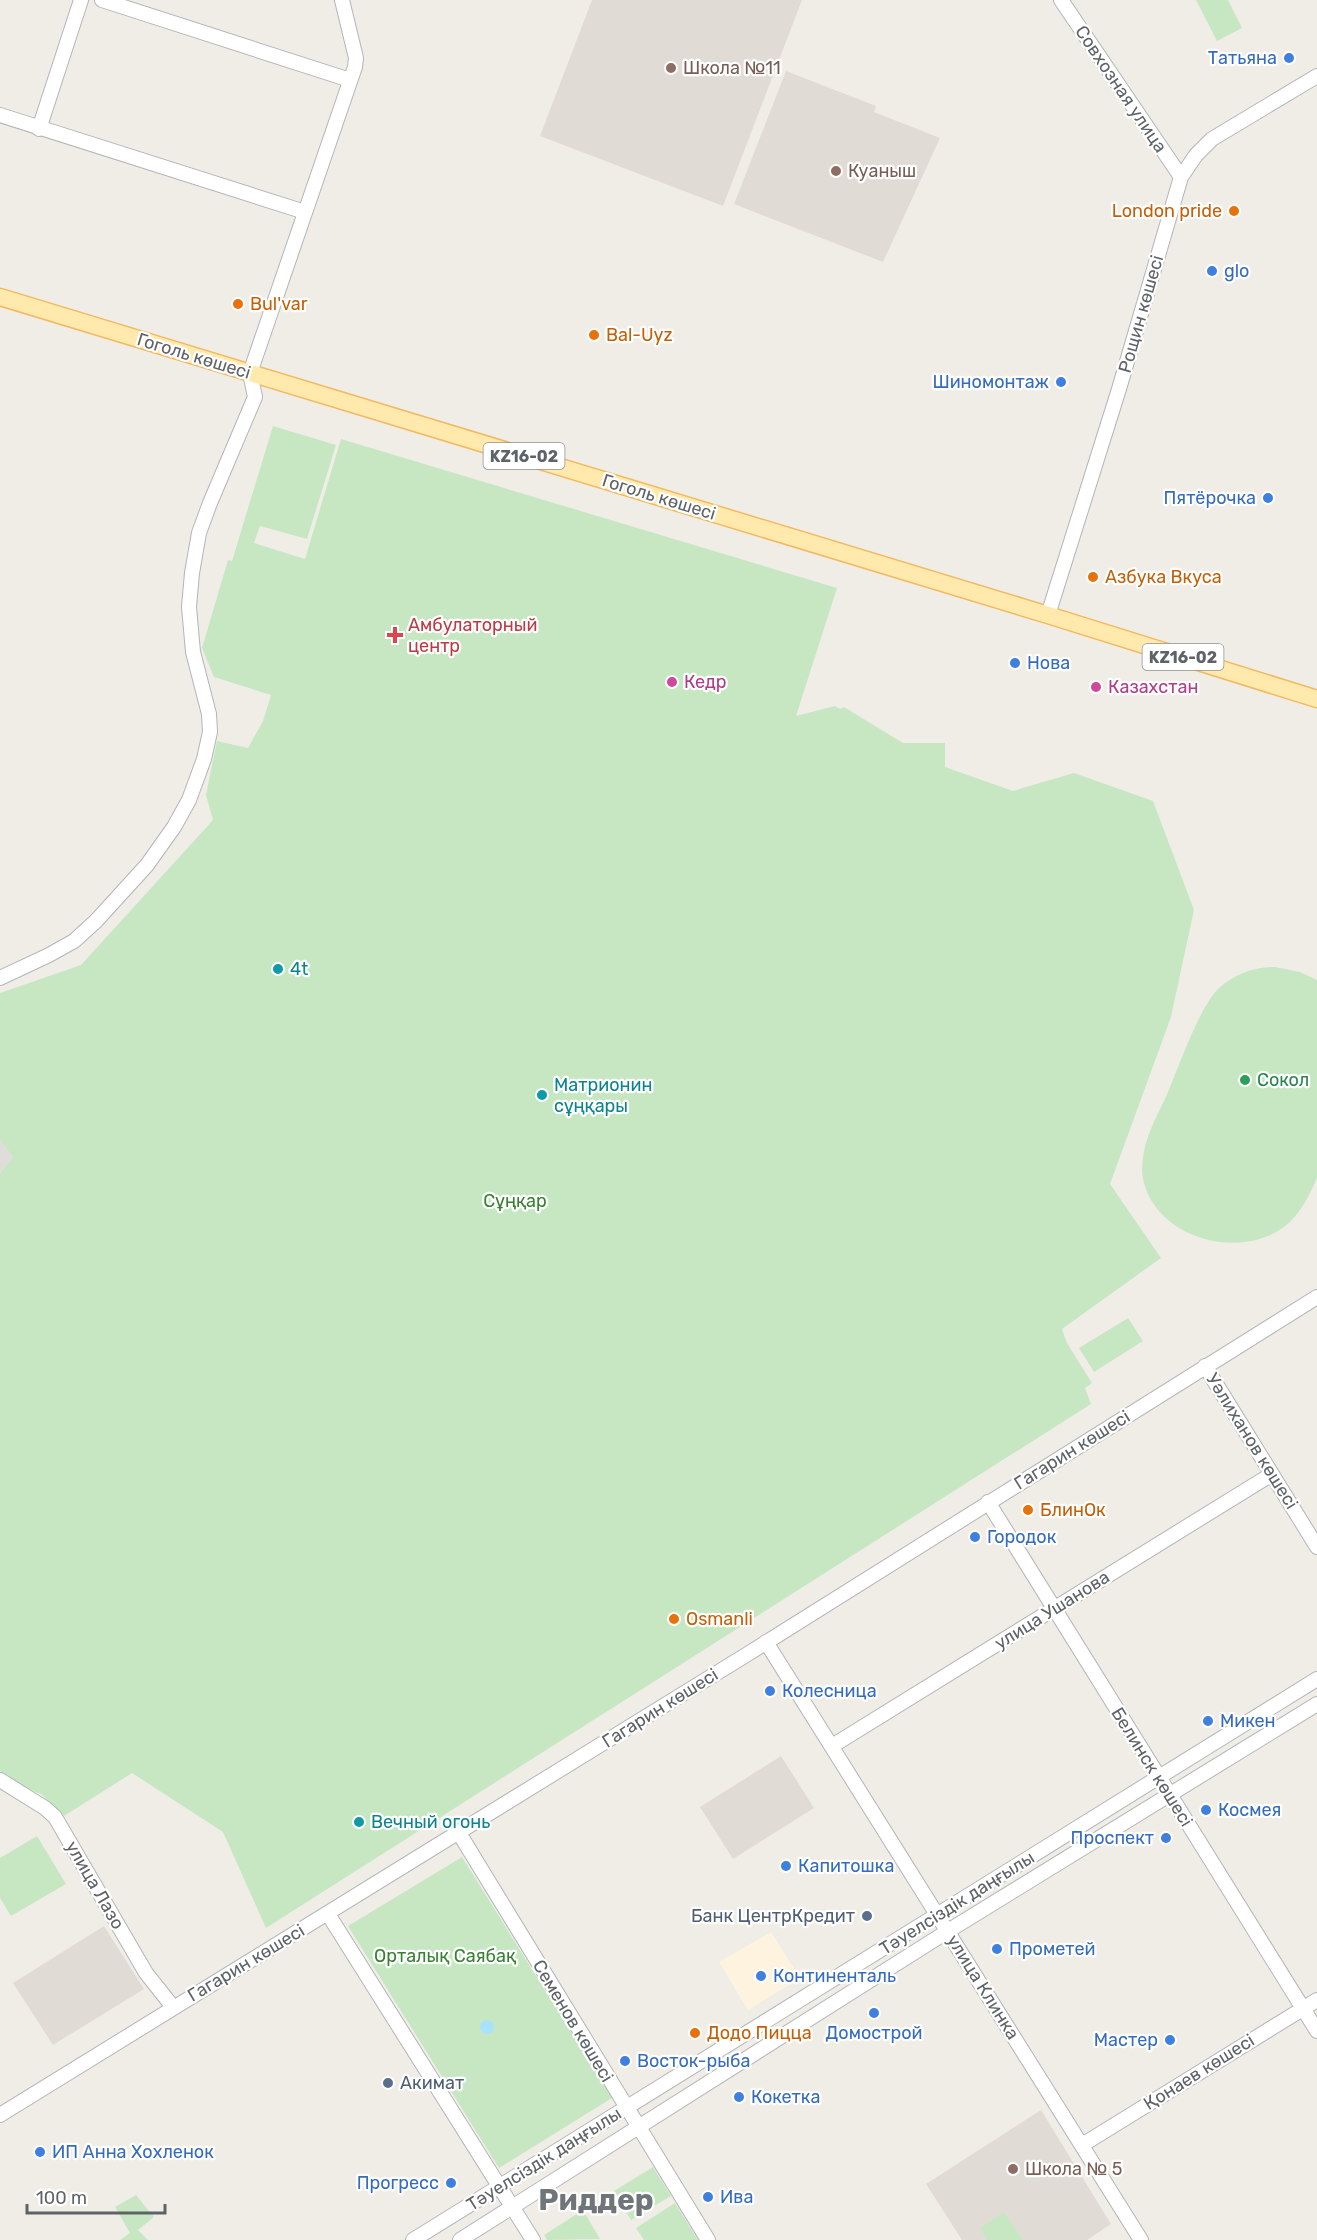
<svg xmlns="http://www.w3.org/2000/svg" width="1317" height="2240" viewBox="0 0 1317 2240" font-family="Rubik,sans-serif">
	<rect width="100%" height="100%" fill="#f0ede7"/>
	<path fill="#fef3de" d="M 771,1932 L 800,1978 L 748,2010 L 719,1962 Z"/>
	<path fill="#dfdcd9" d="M 0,1140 L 13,1157 L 0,1173 Z"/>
	<path fill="#e0dcd5" d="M 592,0 L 802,0 L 723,206 L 540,136 Z
		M 786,71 L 876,106 L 874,112 L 940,138 L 883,262 L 734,204 Z
		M 781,1756 L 814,1808 L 733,1859 L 700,1807 Z
		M 104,1926 L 144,1989 L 53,2045 L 13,1983 Z
		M 1041,2110 L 1111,2224 L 1087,2240 L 962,2240 L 926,2184 Z"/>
	<path fill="#c7e7c3" d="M 1196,0 L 1228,0 L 1242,28 L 1217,41 Z
		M 273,426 L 336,445 L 307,539 L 260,526 L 254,543 L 305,559 L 341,439 L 837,588 L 796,716 L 835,706 L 840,709 L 844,707 L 903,743 L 945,743 L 945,767 L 1013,791 L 1074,773 L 1153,801 L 1194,910 L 1171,1017 L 1110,1184 L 1161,1258 L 1062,1329 L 1067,1343 L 1092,1383 L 1085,1388 L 1091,1404 L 266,1928 L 223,1832 L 132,1773 L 64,1816 L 41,1794 L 14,1783 L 0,1771 L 0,1173 L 13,1157 L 0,1140 L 0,993 L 81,965 L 213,820 L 206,795 L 217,741 L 248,748 L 263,721 L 271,695 L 214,677 L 202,648 L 228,560 L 232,561 Z
		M 1275,967 L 1300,972 L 1317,980 L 1317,1178 C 1309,1196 1300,1215 1284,1227 C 1239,1260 1159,1239 1144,1183 C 1140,1170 1143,1155 1146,1143 C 1151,1125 1161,1108 1168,1092 C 1179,1066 1199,1009 1217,990 C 1234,974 1253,967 1275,967 Z
		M 1128,1318 L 1143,1341 L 1094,1372 L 1079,1348 Z
		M 37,1836 L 66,1884 L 11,1916 L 0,1898 L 0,1858 Z
		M 462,1857 L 612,2098 L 499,2168 L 348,1926 Z
		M 653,2167 L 671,2196 L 631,2220 L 614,2191 Z
		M 136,2195 L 154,2217 L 138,2230 L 148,2240 L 120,2240 L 130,2233 L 115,2207 Z
		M 675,2203 L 698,2240 L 644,2240 L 636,2228 Z
		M 583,2210 L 600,2239 L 547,2240 L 544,2235 Z
		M 1004,2212 L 1023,2240 L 987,2240 L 980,2228 Z"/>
	<path fill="#a8e2ff" d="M480 2027a7 7 0 1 1 14 0a7 7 0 1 1-14 0Z"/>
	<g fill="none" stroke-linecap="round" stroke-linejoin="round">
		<defs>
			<path id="minor" d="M 102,0 L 350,80
				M 1061,0 L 1181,177
				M 0,115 L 305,212
				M 39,129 L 81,0
				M 1048,615 L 1119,389 L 1181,177 L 1196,155 L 1212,139 L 1317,76
				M 0,978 L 49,955 L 74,941 L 96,921 L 147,865 L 174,827 L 189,800 L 204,759 L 210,732 L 209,714 L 193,652 L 189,607 L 192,573 L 199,533 L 210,503 L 255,397 L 250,373 L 355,67 L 356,58 L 342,0
				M 1205,1366 L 1317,1547
				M 988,1502 L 1317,2031
				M 766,1642 L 1141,2240
				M 832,1746 L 1272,1474
				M 0,1780 L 45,1808 L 55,1817 L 146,1973 L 173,2007
				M 459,1833 L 708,2240
				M 328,1914 L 533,2240
				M 0,2115 L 746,1655 L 1317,1297
				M 1082,2145 L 1317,2000
				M 413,2240 L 1317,1679
				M 460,2240 L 948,1931 L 1317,1704"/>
			<path id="major" d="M 0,297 L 1048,615 L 1317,699"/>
		</defs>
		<use href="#minor" stroke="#b2b5b9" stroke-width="16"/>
		<use href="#major" stroke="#f2b95e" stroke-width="19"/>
		<use href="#minor" stroke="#fff" stroke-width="14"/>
		<use href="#major" stroke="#ffe9ad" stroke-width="16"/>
	</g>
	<g fill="#3f7fe0" stroke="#fff" stroke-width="2">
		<circle cx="1289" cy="58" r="6"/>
		<circle cx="1212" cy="271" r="6"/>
		<circle cx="1061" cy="382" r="6"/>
		<circle cx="1268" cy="498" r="6"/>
		<circle cx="1015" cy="663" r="6"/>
		<circle cx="975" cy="1537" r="6"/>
		<circle cx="770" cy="1691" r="6"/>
		<circle cx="1208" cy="1721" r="6"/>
		<circle cx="1206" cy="1810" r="6"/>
		<circle cx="1166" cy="1838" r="6"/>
		<circle cx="786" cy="1866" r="6"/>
		<circle cx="997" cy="1949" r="6"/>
		<circle cx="761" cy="1976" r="6"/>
		<circle cx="874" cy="2013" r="6"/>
		<circle cx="1170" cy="2040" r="6"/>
		<circle cx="625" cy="2061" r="6"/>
		<circle cx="739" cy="2097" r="6"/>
		<circle cx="40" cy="2152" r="6"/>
		<circle cx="451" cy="2183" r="6"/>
		<circle cx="708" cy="2197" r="6"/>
	</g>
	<g fill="#8d6e63" stroke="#fff" stroke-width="2">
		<circle cx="671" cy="68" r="6"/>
		<circle cx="836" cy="171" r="6"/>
		<circle cx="1013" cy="2169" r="6"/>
	</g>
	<g fill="#e8710a" stroke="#fff" stroke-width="2">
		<circle cx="1234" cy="211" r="6"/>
		<circle cx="238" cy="304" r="6"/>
		<circle cx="594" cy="335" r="6"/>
		<circle cx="1093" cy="577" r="6"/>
		<circle cx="1028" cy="1510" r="6"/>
		<circle cx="674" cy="1619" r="6"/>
		<circle cx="695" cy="2033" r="6"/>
	</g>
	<path fill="#e0444e" stroke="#fff" stroke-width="2" d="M392 626h6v6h6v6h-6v6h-6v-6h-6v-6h6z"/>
	<g fill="#d1479c" stroke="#fff" stroke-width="2">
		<circle cx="672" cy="682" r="6"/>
		<circle cx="1096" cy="687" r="6"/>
	</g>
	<g fill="#0f9aa8" stroke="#fff" stroke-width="2">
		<circle cx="278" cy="969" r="6"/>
		<circle cx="542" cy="1095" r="6"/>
		<circle cx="359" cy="1822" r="6"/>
	</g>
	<circle fill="#2e9e5b" stroke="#fff" stroke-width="2" cx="1245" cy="1080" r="6"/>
	<g fill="#5c6f8a" stroke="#fff" stroke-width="2">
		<circle cx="867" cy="1916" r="6"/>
		<circle cx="388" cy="2083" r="6"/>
	</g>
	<g text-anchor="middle" stroke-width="4.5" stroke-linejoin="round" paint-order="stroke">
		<g fill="#fff" stroke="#8e9295" stroke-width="1.5">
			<rect x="483.5" y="443" width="81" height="26" rx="4.5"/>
			<rect x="1142.5" y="644" width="81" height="26" rx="4.5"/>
		</g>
		<g font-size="16" font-weight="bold" fill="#5e6367">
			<text x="524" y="462">KZ16-02</text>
			<text x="1183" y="663">KZ16-02</text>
		</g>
		<g font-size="18" fill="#366cbe" stroke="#fff" text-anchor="start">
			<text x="1277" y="64" text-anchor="end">Татьяна</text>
			<text x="1224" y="277">glo</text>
			<text x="1049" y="388" text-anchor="end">Шиномонтаж</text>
			<text x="1256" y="504" text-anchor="end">Пятёрочка</text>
			<text x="1027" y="669">Нова</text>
			<text x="987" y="1543">Городок</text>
			<text x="782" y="1697">Колесница</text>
			<text x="1220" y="1727">Микен</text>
			<text x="1218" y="1816">Космея</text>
			<text x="1154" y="1844" text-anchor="end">Проспект</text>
			<text x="798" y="1872">Капитошка</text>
			<text x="1009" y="1955">Прометей</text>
			<text x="773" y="1982">Континенталь</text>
			<text x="874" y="2039" text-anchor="middle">Домострой</text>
			<text x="1158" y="2046" text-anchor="end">Мастер</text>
			<text x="637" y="2067">Восток-рыба</text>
			<text x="751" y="2103">Кокетка</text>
			<text x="52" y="2158">ИП Анна Хохленок</text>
			<text x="439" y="2189" text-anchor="end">Прогресс</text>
			<text x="720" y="2203">Ива</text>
		</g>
		<g font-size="18" fill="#785e54" stroke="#fff" text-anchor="start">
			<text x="683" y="74">Школа №11</text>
			<text x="848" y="177">Куаныш</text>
			<text x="1025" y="2175">Школа № 5</text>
		</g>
		<g font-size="18" fill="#5e6367" stroke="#fff">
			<text transform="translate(1121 89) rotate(56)" y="6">Совхозная улица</text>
			<text transform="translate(1141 314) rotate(-74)" y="6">Рощин көшесі</text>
			<text transform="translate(194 356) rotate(17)" y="6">Гоголь көшесі</text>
			<text transform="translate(659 497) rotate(17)" y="6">Гоголь көшесі</text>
			<text transform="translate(1252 1441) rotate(58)" y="6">Уәлиханов көшесі</text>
			<text transform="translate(1072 1450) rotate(-32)" y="6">Гагарин көшесі</text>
			<text transform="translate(1052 1610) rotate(-32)" y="6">улица Ушанова</text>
			<text transform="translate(660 1708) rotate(-32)" y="6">Гагарин көшесі</text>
			<text transform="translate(1152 1767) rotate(58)" y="6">Белинск көшесі</text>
			<text transform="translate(95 1885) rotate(60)" y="6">улица Лазо</text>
			<text transform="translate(957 1903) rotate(-32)" y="6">Тәуелсіздік даңғылы</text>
			<text transform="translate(246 1963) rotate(-31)" y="6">Гагарин көшесі</text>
			<text transform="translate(983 1987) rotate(58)" y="6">улица Клинка</text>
			<text transform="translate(573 2021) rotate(59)" y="6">Семенов көшесі</text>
			<text transform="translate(1199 2072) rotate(-32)" y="6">Қонаев көшесі</text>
			<text transform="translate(544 2159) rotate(-32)" y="6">Тәуелсіздік даңғылы</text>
		</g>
		<g font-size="18" fill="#c56008" stroke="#fff" text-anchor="start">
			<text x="1222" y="217" text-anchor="end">London pride</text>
			<text x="250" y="310">Bul'var</text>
			<text x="606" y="341">Bal-Uyz</text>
			<text x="1105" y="583">Азбука Вкуса</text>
			<text x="1040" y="1516">БлинОк</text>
			<text x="686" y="1625">Osmanli</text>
			<text x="707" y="2039">Додо Пицца</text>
		</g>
		<g font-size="18" fill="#be3a42" stroke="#fff" text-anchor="start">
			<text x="408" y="631">Амбулаторный<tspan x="408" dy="21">центр</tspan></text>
		</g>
		<g font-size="18" fill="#b23c85" stroke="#fff" text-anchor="start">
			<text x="684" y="688">Кедр</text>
			<text x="1108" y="693">Казахстан</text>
		</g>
		<g font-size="18" fill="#0d838f" stroke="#fff" text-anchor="start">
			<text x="290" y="975">4t</text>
			<text x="554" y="1091">Матрионин<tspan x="554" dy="21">сұңқары</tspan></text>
			<text x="371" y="1828">Вечный огонь</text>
		</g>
		<g font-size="18" fill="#27864d" stroke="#fff" text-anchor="start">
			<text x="1257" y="1086">Сокол</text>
		</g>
		<g font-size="18" fill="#388133" stroke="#fff">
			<text x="515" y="1207">Сұңқар</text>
			<text x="445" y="1962">Орталық Саябақ</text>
		</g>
		<g font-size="18" fill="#4e5e75" stroke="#fff" text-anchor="end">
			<text x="855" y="1922">Банк ЦентрКредит</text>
			<text x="400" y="2089" text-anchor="start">Акимат</text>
		</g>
		<g font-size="30" font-weight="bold" fill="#6f7579" stroke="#fff">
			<text x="596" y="2210">Риддер</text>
		</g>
	</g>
	<path d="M27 2204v9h138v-9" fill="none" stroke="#5e6367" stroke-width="3"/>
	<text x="36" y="2204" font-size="18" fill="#5e6367" stroke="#ffffff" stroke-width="4.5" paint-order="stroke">100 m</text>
</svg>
